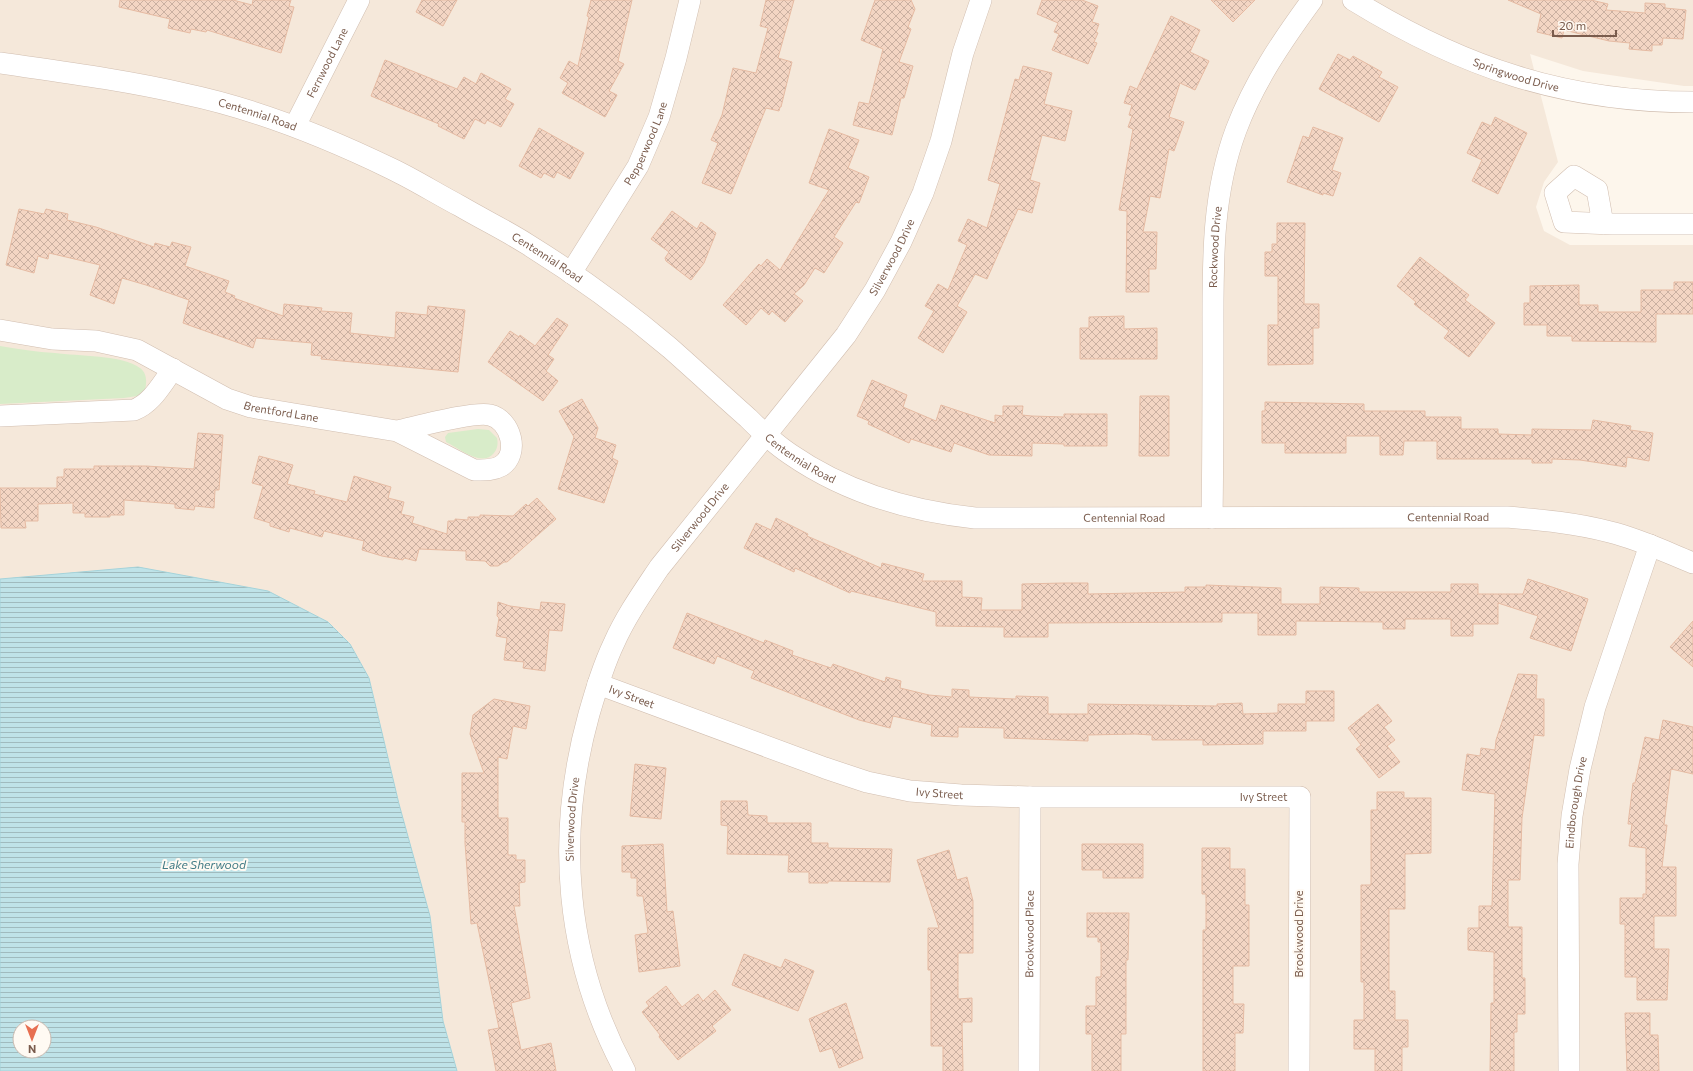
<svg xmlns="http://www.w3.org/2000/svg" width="1693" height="1071" viewBox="0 0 1693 1071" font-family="Commissioner,sans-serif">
	<defs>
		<pattern id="water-rules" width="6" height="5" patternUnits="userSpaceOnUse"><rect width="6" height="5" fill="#bfe3e8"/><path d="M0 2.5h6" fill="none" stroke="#a0bbbe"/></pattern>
		<pattern id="building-cross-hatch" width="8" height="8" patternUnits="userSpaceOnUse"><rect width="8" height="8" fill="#f3d5c3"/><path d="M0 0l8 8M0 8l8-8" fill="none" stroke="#cab0a1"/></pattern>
	</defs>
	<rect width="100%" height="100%" fill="#fdf6ec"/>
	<path fill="#f5e8da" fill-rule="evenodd" d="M 0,0 L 1693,0 L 1693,86 L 1684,86 L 1583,71 L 1530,54 L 1558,162 L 1544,182 L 1536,207 L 1544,231 L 1570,245 L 1693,245 L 1693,1071 L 0,1071 ZM 20,1027 L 44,1027 L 44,1051 L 20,1051 Z"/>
	<path fill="#d8ecc9" d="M 0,346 C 18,349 37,352 55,353 C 77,356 123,355 140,368 C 147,373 147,382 145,390 L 137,396 L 124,398 L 0,404 Z
		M 478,429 L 489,430 L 497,438 C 498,443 498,448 494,453 C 482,468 459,448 446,442 L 445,437 L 448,433 Z"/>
	<path fill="url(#water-rules)" stroke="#a5d3da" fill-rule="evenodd" d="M 138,567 L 268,591 L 328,622 L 350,644 L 369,678 L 399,804 L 430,916 L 443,1021 L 457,1071 L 0,1071 L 0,579 ZM 20,1027 L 44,1027 L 44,1051 L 20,1051 Z"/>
	<path fill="url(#building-cross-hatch)" stroke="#e6bba3" d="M 120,0 L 233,0 L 252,5 L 253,0 L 291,0 L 289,6 L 294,7 L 281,53 L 207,30 L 206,32 L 191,29 L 190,33 L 168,28 L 170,19 L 119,7 Z
		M 422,0 L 457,0 L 443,26 L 416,12 Z
		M 591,0 L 632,0 L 618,61 L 624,64 L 609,91 L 617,95 L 605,117 L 562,93 L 568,83 L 560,78 L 569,61 L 578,66 L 589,17 L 587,16 Z
		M 766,0 L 794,0 L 778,58 L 792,62 L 781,107 L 780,107 L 779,111 L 766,108 L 731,194 L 702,183 L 718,143 L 711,140 L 722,115 L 733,68 L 756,73 L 768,28 L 760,26 Z
		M 875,0 L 911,0 L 915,9 L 908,27 L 911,29 L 899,62 L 913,66 L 904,98 L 901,98 L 892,135 L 853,125 L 859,102 L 869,104 L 883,49 L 861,40 Z
		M 1042,0 L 1082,0 L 1098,6 L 1092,22 L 1099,24 L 1096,32 L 1098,33 L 1094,42 L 1097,43 L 1088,64 L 1052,50 L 1059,34 L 1054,32 L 1058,23 L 1037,14 Z
		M 1211,0 L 1255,0 L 1233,22 Z
		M 1508,0 L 1591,0 L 1608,4 L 1606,10 L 1645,13 L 1645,3 L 1665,4 L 1665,8 L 1686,10 L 1683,39 L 1663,38 L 1662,45 L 1652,45 L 1652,51 L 1629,49 L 1630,43 L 1609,41 L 1564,30 L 1562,38 L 1537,32 L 1541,14 Z
		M 1171,16 L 1200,30 L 1190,52 L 1209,61 L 1195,90 L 1180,83 L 1169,117 L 1184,122 L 1174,151 L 1169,149 L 1160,198 L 1150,196 L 1143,232 L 1157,232 L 1156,269 L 1149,269 L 1149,292 L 1126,292 L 1127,211 L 1119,210 L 1133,129 L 1128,127 L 1132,116 L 1129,115 L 1132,105 L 1124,103 L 1130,86 L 1137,89 Z
		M 1338,54 L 1350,60 L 1353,56 L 1382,72 L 1379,77 L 1398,87 L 1379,122 L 1319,89 Z
		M 385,60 L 457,89 L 464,77 L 476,84 L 481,73 L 511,89 L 505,99 L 514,104 L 501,127 L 487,120 L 485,124 L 475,119 L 464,139 L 438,126 L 439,124 L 371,96 Z
		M 1023,66 L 1052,73 L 1044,104 L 1072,111 L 1065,141 L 1042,135 L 1030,180 L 1040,183 L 1032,213 L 1018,209 L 987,279 L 975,274 L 957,306 L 967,312 L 943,353 L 918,338 L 934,311 L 925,306 L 938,284 L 948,290 L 967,245 L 958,241 L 968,219 L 987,228 L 1000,184 L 988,180 L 1015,79 L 1019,80 Z
		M 1495,117 L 1527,133 L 1498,194 L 1472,181 L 1482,160 L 1467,153 L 1482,122 L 1491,126 Z
		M 1313,127 L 1343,138 L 1332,170 L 1341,173 L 1333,196 L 1323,193 L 1323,195 L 1287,182 L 1303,136 L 1309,138 Z
		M 539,128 L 584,153 L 570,179 L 557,172 L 554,178 L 544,173 L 541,178 L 519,166 Z
		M 829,129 L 859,140 L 848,168 L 869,177 L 859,203 L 856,202 L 834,237 L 843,243 L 824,273 L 815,268 L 804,285 L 794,294 L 803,301 L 785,322 L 772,311 L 769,315 L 761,308 L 746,325 L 723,305 L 759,264 L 761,266 L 767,259 L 780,270 L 829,190 L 809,183 Z
		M 19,209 L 44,214 L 46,209 L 68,214 L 67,220 L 96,227 L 154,247 L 155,243 L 170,247 L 172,242 L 191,247 L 185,266 L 229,281 L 225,292 L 235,296 L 234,298 L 283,316 L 284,304 L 322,308 L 321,311 L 352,313 L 350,333 L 395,338 L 396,312 L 427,315 L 428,306 L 465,310 L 458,372 L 321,359 L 322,356 L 311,355 L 312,343 L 256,338 L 253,348 L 183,323 L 189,300 L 146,285 L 122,278 L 114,304 L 90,295 L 100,265 L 49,253 L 48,259 L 38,256 L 34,273 L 6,265 Z
		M 672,211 L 697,229 L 701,222 L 716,233 L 704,263 L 691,280 L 666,261 L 665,258 L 669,252 L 651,239 Z
		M 1277,223 L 1305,223 L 1304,304 L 1319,304 L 1319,328 L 1313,328 L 1313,364 L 1268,365 L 1268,325 L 1278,325 L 1278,276 L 1265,276 L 1265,252 L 1272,252 L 1272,244 L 1277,244 Z
		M 1420,257 L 1469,295 L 1465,300 L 1495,323 L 1469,357 L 1444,338 L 1449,331 L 1414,304 L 1416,302 L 1397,286 Z
		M 1674,282 L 1693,282 L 1693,314 L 1656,314 L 1656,342 L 1572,341 L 1572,336 L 1547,336 L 1547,325 L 1524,325 L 1524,303 L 1530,303 L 1530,286 L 1579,285 L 1579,305 L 1598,305 L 1598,312 L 1641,312 L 1641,290 L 1674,290 Z
		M 1124,316 L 1124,329 L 1157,328 L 1157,359 L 1080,359 L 1080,328 L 1089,328 L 1089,317 Z
		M 557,318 L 568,325 L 548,355 L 554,359 L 546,371 L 558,381 L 543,401 L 488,362 L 510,331 L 519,337 L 520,335 L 535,346 Z
		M 872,380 L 907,395 L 903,407 L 936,421 L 941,405 L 995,423 L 995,415 L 1003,416 L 1003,406 L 1023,406 L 1022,415 L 1032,416 L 1064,417 L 1064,414 L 1107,414 L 1107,446 L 1064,446 L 1064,444 L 1032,443 L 1032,456 L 989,455 L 954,443 L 951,452 L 911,439 L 909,443 L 868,424 L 869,421 L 857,416 Z
		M 1140,396 L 1169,396 L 1169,456 L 1139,456 Z
		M 582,399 L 598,428 L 595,438 L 616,445 L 612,458 L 618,461 L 604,503 L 558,489 L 574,437 L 559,411 Z
		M 1265,402 L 1364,404 L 1364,411 L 1425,411 L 1425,417 L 1461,417 L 1461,429 L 1498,429 L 1498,434 L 1532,435 L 1532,429 L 1591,430 L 1593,420 L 1631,426 L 1630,430 L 1653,433 L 1649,461 L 1627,457 L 1626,467 L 1580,460 L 1552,459 L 1552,463 L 1532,463 L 1532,459 L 1437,459 L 1437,441 L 1404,441 L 1403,455 L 1380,455 L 1380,436 L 1346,436 L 1346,453 L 1285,453 L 1285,443 L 1262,443 L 1262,411 L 1265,411 Z
		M 198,433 L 223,435 L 219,490 L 215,490 L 214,508 L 195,506 L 194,510 L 175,508 L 175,504 L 124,500 L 124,515 L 110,515 L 110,517 L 85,517 L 85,513 L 73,513 L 73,503 L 38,504 L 38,521 L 25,521 L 26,528 L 1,528 L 0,488 L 57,488 L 57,477 L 64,477 L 64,469 L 94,469 L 94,466 L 146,466 L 194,469 Z
		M 259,456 L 293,465 L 287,484 L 315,491 L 314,494 L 347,502 L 354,476 L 391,487 L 388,498 L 404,502 L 401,514 L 414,517 L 412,523 L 447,534 L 448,521 L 455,521 L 455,519 L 468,520 L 468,517 L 480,517 L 480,515 L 513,516 L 526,504 L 528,506 L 537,498 L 556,519 L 507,562 L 504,562 L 498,566 L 490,566 L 485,561 L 466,560 L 466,551 L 419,549 L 416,561 L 404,558 L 403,560 L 382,556 L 362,550 L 364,541 L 324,531 L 322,537 L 290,528 L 289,532 L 270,526 L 270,523 L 254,518 L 263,486 L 252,483 Z
		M 776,518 L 808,534 L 807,536 L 881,568 L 882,563 L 924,574 L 922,581 L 962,581 L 962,597 L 982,598 L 981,610 L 1022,610 L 1022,584 L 1063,583 L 1088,583 L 1088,594 L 1185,592 L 1185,587 L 1206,587 L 1206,585 L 1281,588 L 1281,604 L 1320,604 L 1320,587 L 1359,588 L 1359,592 L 1451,592 L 1451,584 L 1478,584 L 1478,594 L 1523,594 L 1528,579 L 1588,599 L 1571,651 L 1530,638 L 1538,616 L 1498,603 L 1498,624 L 1473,624 L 1473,636 L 1451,636 L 1451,619 L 1405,619 L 1405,629 L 1383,629 L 1383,622 L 1296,621 L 1296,635 L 1258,635 L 1258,613 L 1222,613 L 1222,622 L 1048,623 L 1048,637 L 1004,637 L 1004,627 L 936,626 L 936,612 L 851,591 L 850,593 L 795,568 L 794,572 L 744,548 L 756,523 L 771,530 Z
		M 498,602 L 510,606 L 540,610 L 541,602 L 565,604 L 562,631 L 549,630 L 545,671 L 523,668 L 524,662 L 504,660 L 507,638 L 496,636 L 499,618 L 497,616 Z
		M 687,613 L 764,643 L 765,640 L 793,651 L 792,655 L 831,668 L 833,664 L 885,682 L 886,677 L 901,681 L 900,688 L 929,695 L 952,697 L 952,689 L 969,690 L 969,697 L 1016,699 L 1016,696 L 1048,697 L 1048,714 L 1088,714 L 1088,704 L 1217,706 L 1217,704 L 1242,703 L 1243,714 L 1278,713 L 1278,704 L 1306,704 L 1306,691 L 1334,691 L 1334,721 L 1306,721 L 1306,731 L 1263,731 L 1263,744 L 1203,745 L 1203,740 L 1152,740 L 1152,735 L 1135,734 L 1088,735 L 1088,741 L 1004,738 L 1004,728 L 958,727 L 958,737 L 931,736 L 932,725 L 893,716 L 890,728 L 859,720 L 751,678 L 754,671 L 717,656 L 714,664 L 673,648 Z
		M 1693,621 L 1693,667 L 1670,647 Z
		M 1518,674 L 1537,675 L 1536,699 L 1544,699 L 1544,736 L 1534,735 L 1522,818 L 1520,880 L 1508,880 L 1508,927 L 1522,927 L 1522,978 L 1525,978 L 1525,1014 L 1517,1014 L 1517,1032 L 1514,1032 L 1514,1071 L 1490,1071 L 1491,1003 L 1494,1003 L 1494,952 L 1468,950 L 1468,928 L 1479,928 L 1479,906 L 1492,906 L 1495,794 L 1462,790 L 1467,754 L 1480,756 L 1481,748 L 1495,750 L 1496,740 Z
		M 494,699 L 530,706 L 526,729 L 513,726 L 507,759 L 498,757 L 498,818 L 508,818 L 508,855 L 516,855 L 516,860 L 525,860 L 525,882 L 519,883 L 520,906 L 514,906 L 530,998 L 511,1003 L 521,1050 L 551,1043 L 556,1071 L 496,1071 L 488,1030 L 499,1028 L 477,923 L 471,924 L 465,843 L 465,822 L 462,822 L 462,773 L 484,773 L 470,734 L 473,715 Z
		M 1378,704 L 1392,721 L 1384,727 L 1395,740 L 1387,746 L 1400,762 L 1379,778 L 1356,749 L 1361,745 L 1348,728 Z
		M 1663,720 L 1693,727 L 1693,774 L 1671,769 L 1664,825 L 1667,825 L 1662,867 L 1676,867 L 1676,916 L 1654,916 L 1654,949 L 1669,949 L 1667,1000 L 1637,1000 L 1637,977 L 1625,977 L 1625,924 L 1620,924 L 1620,898 L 1643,898 L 1643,894 L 1646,894 L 1646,848 L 1629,846 L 1632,824 L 1628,824 L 1633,783 L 1635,783 L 1645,737 L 1659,740 Z
		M 635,764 L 666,768 L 661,819 L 630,816 Z
		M 1377,792 L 1404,792 L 1404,798 L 1431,798 L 1431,853 L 1405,854 L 1405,909 L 1389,909 L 1389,991 L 1395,991 L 1395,1020 L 1408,1020 L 1408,1047 L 1402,1047 L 1402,1071 L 1375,1071 L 1375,1049 L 1354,1049 L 1354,1020 L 1364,1020 L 1364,982 L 1361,982 L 1361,885 L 1371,885 L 1371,810 L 1377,810 Z
		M 721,801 L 747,801 L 748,815 L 767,816 L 767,823 L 811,823 L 811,843 L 828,843 L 828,848 L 892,849 L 890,882 L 828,881 L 828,883 L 809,883 L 809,872 L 788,872 L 789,855 L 727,854 L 728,826 L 721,825 Z
		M 663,844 L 667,912 L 673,911 L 680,966 L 639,972 L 635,935 L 648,933 L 643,896 L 637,896 L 637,878 L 631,878 L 631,872 L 622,872 L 622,846 Z
		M 1082,844 L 1143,844 L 1143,878 L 1103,878 L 1103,870 L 1082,870 Z
		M 1202,848 L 1230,848 L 1230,869 L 1245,869 L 1245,905 L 1249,905 L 1249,966 L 1233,966 L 1233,1004 L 1244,1004 L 1243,1033 L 1235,1033 L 1235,1071 L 1203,1071 L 1203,930 L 1206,930 L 1206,894 L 1202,894 Z
		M 949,850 L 957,880 L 967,877 L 973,901 L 973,953 L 958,953 L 958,999 L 972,998 L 972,1022 L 962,1022 L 963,1071 L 943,1071 L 943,1046 L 931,1046 L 931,970 L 928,970 L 928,928 L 939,928 L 917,860 Z
		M 1087,913 L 1129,913 L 1128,960 L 1126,960 L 1126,1034 L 1121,1034 L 1121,1071 L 1092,1071 L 1092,1034 L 1086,1034 L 1086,1006 L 1096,1006 L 1096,977 L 1101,977 L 1101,942 L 1098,942 L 1098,937 L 1087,937 Z
		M 744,954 L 781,968 L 785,959 L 814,971 L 798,1011 L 732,985 Z
		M 666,986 L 682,1007 L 698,994 L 703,1001 L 715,990 L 731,1010 L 712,1026 L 716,1031 L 678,1060 L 659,1037 L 660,1035 L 642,1012 L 649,1006 L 646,1002 Z
		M 846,1003 L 863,1058 L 839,1068 L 832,1048 L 820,1052 L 809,1019 Z
		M 1625,1013 L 1650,1013 L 1650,1035 L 1658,1035 L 1659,1071 L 1627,1071 Z"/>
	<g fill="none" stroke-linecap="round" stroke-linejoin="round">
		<defs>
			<g id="minor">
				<path id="s1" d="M 1353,0 C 1462,67 1564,102 1693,102"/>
				<path id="s2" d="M 0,63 C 62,72 124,80 185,94 C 257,109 326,137 392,169 C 415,180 437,194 460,206 C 482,219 505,230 527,244 C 577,275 625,310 670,348 C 696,371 722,395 748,418 C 761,431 775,444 790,454 C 845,492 909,511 975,518 L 1507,517 C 1542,520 1576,523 1610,532 C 1639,539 1666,552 1693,563"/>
				<path id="s3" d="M 295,126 L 359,0"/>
				<path d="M 1603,224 L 1597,190 L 1574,176 L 1555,193 L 1564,222 L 1612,224 L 1693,224"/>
				<path id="s4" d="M 571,273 L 638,166 L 659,117 L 676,58 L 690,0"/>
				<path id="s5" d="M 0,330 L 52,339 L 96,341 L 137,350 L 227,399 L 251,407 L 397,431 L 474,470 C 483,470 492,471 501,466 C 520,454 511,420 490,415 C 474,411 416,427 397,431"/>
				<path d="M 0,416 L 134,410 C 152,403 161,385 173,369"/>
				<path id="s6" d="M 1212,518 C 1213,458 1213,397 1213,336 C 1213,267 1211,197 1236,130 C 1254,82 1282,41 1312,0"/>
				<path id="s7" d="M 598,684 L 825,768 L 867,782 L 910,791 L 961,795 L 1030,797 L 1300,797 L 1299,1071"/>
				<path id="s8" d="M 625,1071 C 565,959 555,836 589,714 C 596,690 603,666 614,643 C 626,616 643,592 659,568 L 846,335 L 875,290 L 901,242 L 923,193 L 941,141 L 963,53 L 981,0"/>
				<path id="s9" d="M 1029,1071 L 1030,797"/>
				<path id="s10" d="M 1569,1071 L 1568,864 L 1572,816 L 1580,769 L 1595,707 L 1650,545"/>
			</g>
		</defs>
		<use href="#minor" stroke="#d1beb0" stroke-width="22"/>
		<use href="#minor" stroke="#fff" stroke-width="21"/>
	</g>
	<g text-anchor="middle" stroke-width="4" stroke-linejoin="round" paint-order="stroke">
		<g font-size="11" fill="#7a5c4d" stroke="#fffaf3">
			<text dy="4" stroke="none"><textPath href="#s3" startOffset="71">Fernwood Lane</textPath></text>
			<text dy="4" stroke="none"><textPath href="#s1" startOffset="180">Springwood Drive</textPath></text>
			<text dy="4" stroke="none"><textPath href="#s2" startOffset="263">Centennial Road</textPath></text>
			<text dy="4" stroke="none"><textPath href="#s4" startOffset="150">Pepperwood Lane</textPath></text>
			<text dy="4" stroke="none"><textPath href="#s6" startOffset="271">Rockwood Drive</textPath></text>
			<text dy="4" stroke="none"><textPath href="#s8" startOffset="920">Silverwood Drive</textPath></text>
			<text dy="4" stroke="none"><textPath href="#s2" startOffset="587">Centennial Road</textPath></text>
			<text dy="4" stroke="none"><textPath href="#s5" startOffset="297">Brentford Lane</textPath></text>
			<text dy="4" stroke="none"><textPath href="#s2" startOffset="911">Centennial Road</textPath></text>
			<text dy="4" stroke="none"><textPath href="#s8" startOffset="596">Silverwood Drive</textPath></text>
			<text dy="4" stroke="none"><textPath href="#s2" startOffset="1247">Centennial Road</textPath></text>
			<text dy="4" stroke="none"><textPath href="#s2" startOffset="1571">Centennial Road</textPath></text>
			<text dy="4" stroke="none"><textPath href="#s7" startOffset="36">Ivy Street</textPath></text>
			<text dy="4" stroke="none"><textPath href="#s7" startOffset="360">Ivy Street</textPath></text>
			<text dy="4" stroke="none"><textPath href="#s7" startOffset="684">Ivy Street</textPath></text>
			<text dy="4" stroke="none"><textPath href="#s10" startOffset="269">Eindborough Drive</textPath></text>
			<text dy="4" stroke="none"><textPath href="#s8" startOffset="261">Silverwood Drive</textPath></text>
			<text dy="4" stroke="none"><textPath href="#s9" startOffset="137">Brookwood Place</textPath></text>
			<text transform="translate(1299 934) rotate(-90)" y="4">Brookwood Drive</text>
		</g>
		<g font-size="12" font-style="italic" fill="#437c86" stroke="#fffaf3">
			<text x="204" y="869">Lake Sherwood</text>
		</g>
	</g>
	<g transform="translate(32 1039) rotate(180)"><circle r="19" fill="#fffaf3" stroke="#cabbb1"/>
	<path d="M0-3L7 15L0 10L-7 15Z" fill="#e76f51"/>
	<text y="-6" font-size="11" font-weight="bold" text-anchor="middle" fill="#7a5c4d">N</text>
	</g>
	<path d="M1553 30v6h63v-6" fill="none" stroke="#7a5c4d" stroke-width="2"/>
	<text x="1559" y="30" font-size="12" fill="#7a5c4d" stroke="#fffaf3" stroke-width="3" paint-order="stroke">20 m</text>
</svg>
